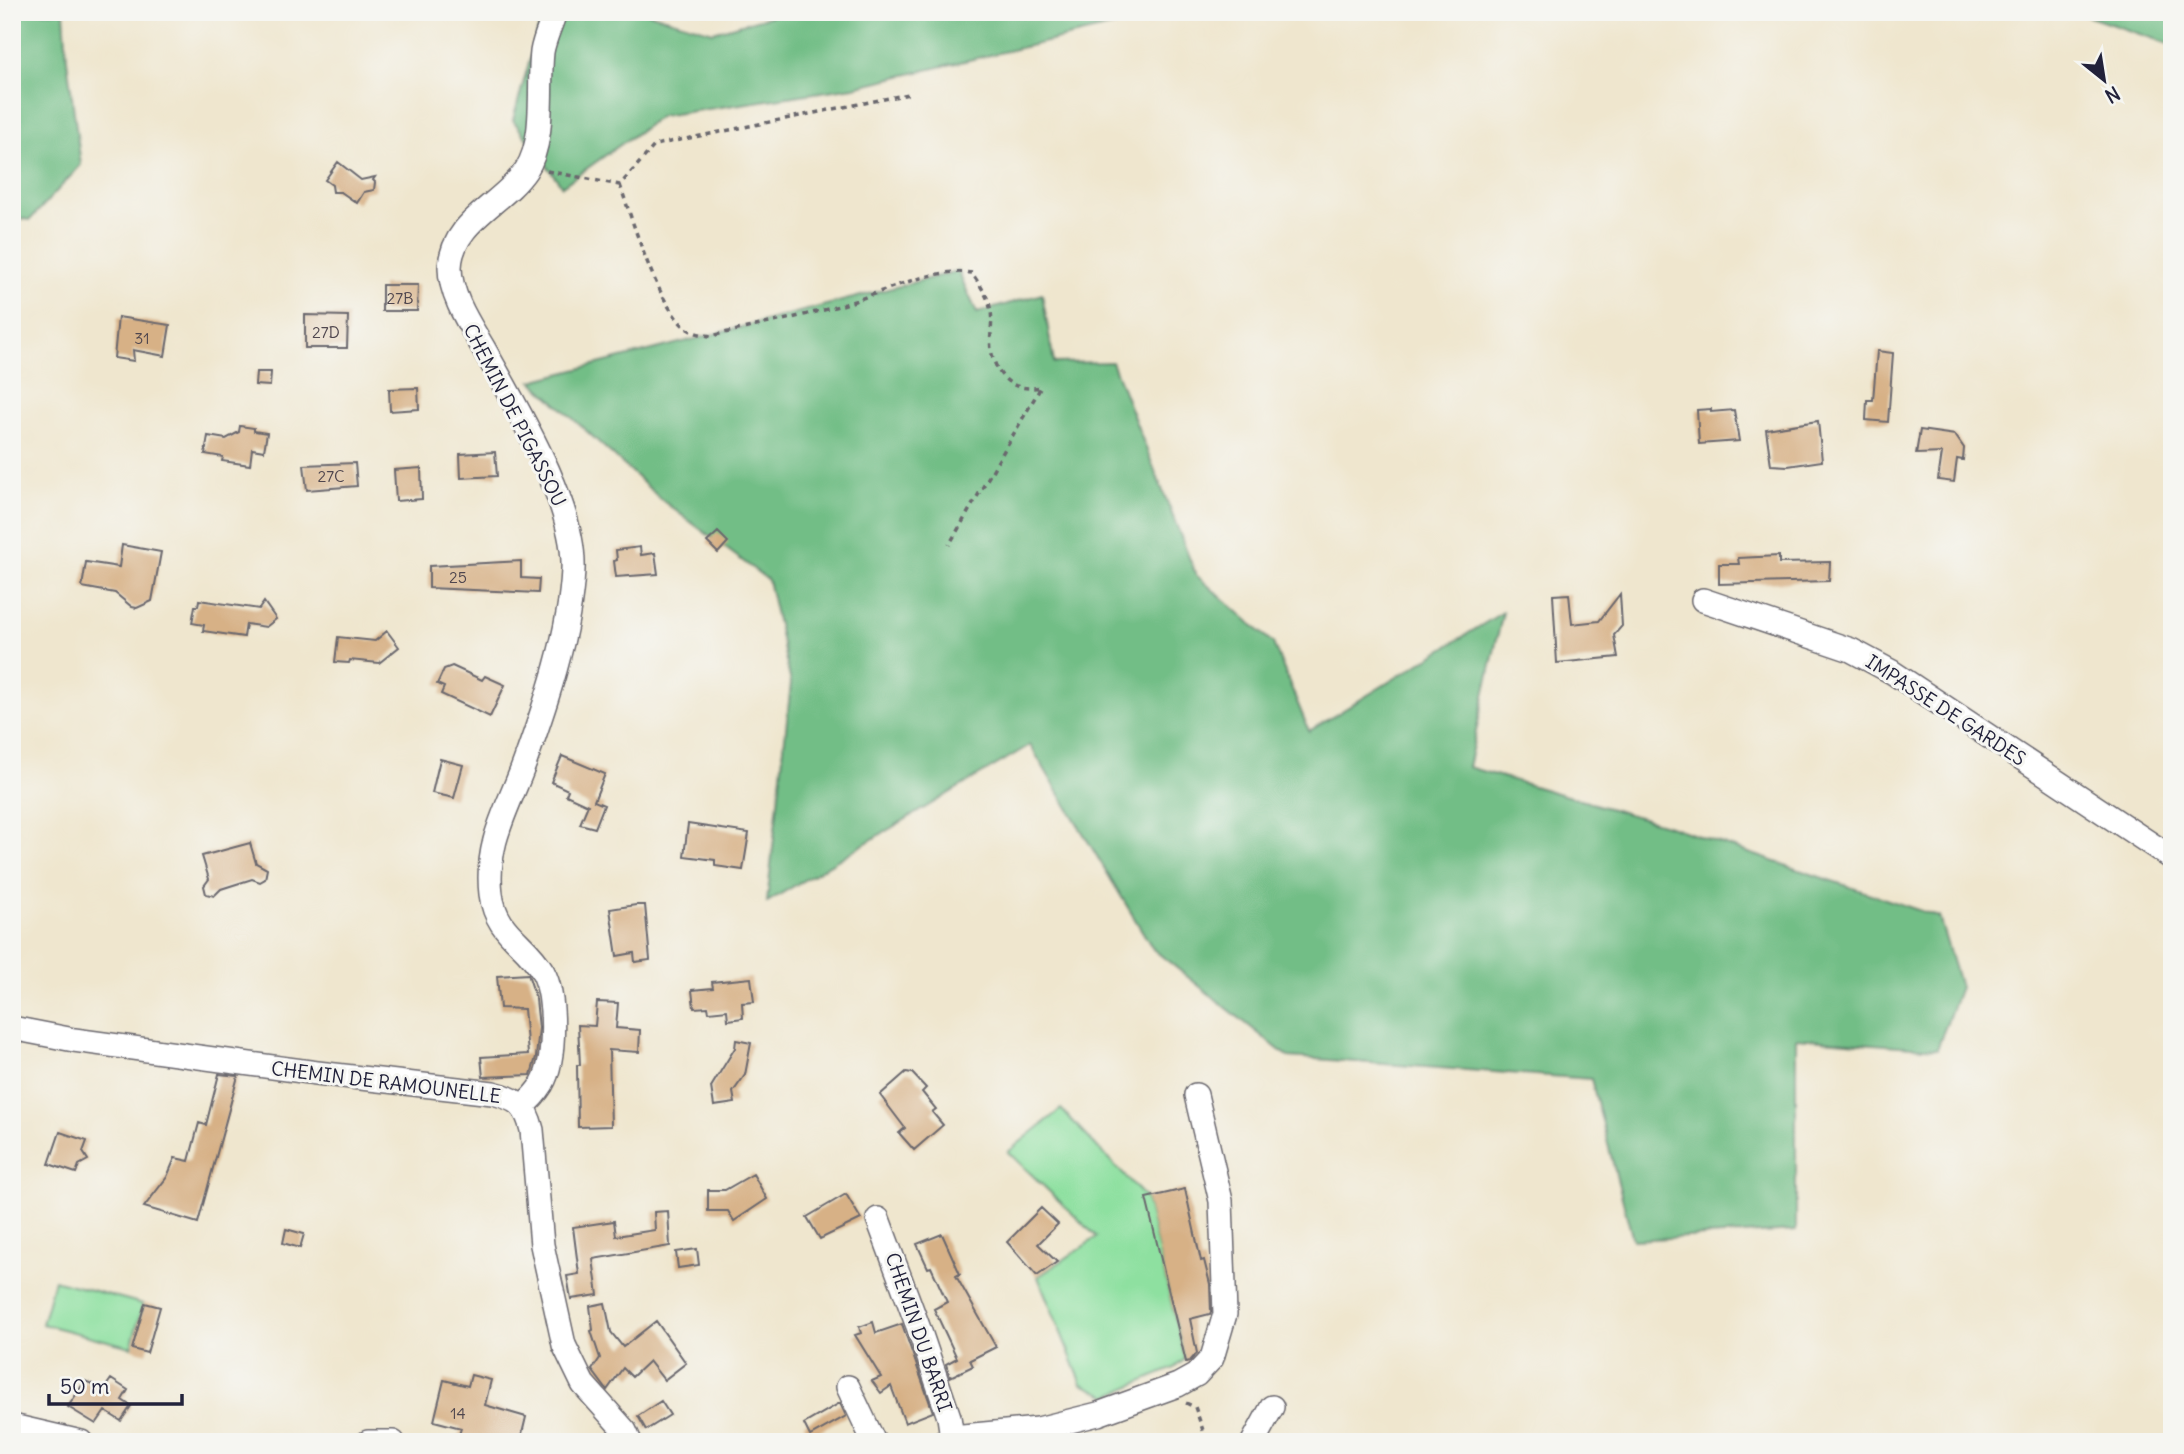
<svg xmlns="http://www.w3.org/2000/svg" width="2184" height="1454" viewBox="0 0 2184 1454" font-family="Delius,sans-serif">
	<rect width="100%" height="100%" fill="#f6f6f2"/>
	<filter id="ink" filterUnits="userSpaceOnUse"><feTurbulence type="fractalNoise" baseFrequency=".0143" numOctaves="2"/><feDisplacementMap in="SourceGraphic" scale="14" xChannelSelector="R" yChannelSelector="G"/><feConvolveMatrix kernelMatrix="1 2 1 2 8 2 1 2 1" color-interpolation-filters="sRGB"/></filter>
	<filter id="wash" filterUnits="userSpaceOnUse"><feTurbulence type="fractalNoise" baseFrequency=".00686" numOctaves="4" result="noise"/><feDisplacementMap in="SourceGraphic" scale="28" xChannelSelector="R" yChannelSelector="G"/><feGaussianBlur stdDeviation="1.57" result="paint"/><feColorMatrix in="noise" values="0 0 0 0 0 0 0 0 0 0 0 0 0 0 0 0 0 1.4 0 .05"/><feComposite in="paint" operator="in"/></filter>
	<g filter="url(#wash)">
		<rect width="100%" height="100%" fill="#efe6ce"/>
		<path fill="#8ee0a0" stroke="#58816e" stroke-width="2" d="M 1061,1109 L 1146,1198 L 1185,1359 L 1174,1368 L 1108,1396 L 1082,1384 L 1038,1277 L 1097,1237 L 1008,1152 Z
			M 54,1280 L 143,1304 L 131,1347 L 42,1324 Z"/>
		<path fill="#72be86" stroke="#4a7060" stroke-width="2" d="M 12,12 L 64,12 L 67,60 L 81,165 L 30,220 L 12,217 Z
			M 543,12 L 645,12 L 713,32 L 785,12 L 1194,12 L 1148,18 L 854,87 L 661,116 L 562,186 L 513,120 Z
			M 2061,12 L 2172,12 L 2172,45 L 2084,15 Z
			M 958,271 L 977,313 L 1042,294 L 1054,363 L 1112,362 L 1196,575 L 1273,643 L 1309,731 L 1503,612 L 1468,767 L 1666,825 L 1939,917 L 1960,987 L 1937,1049 L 1796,1038 L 1796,1231 L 1633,1240 L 1591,1079 L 1288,1057 L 1153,949 L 1030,745 L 767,902 L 791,683 L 768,580 L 663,501 L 532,381 Z"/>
		<g id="blocks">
			<path fill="#d7b186" d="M 338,162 L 361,180 L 375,177 L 373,180 L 375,182 L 374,190 L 364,192 L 357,203 L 341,192 L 333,192 L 332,185 L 325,180 Z
				M 382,285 L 418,285 L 417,311 L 382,311 Z
				M 305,315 L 348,316 L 347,348 L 305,348 Z
				M 118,317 L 170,325 L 165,356 L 133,350 L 134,361 L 114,358 Z
				M 1877,351 L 1893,353 L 1888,422 L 1866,420 L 1867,400 L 1873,400 Z
				M 256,372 L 271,372 L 270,386 L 255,385 Z
				M 418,388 L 419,409 L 390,411 L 389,389 Z
				M 1711,409 L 1711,412 L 1734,410 L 1739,441 L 1699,444 L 1697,410 Z
				M 1818,421 L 1822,461 L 1788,466 L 1771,465 L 1766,429 Z
				M 240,426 L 254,428 L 254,431 L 267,433 L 264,451 L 252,449 L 250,465 L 222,461 L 223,457 L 205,454 L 208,436 L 226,439 L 239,432 Z
				M 1920,430 L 1955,435 L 1964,448 L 1963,460 L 1957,459 L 1954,482 L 1938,480 L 1942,453 L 1916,454 Z
				M 495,452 L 497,476 L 461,478 L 460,454 Z
				M 355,463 L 357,486 L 307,490 L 304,465 Z
				M 421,468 L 422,499 L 396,501 L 394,470 Z
				M 718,532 L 728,542 L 718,553 L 707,542 Z
				M 122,545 L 161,552 L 152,601 L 137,608 L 132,607 L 115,593 L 82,587 L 86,562 L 119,567 Z
				M 640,547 L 641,555 L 655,553 L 658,574 L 616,577 L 614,561 L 617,560 L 616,550 Z
				M 1779,556 L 1779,563 L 1830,562 L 1829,581 L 1719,584 L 1719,564 L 1739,564 L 1738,558 Z
				M 521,561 L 521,578 L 539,579 L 538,593 L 429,588 L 429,566 Z
				M 1569,594 L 1572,624 L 1599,621 L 1620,594 L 1622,626 L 1614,635 L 1618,657 L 1557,663 L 1553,595 Z
				M 199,600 L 259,609 L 264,602 L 276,619 L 266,627 L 246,624 L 244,637 L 203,631 L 204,625 L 192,623 L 195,606 L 198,606 Z
				M 387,631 L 399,647 L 379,663 L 350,660 L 349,663 L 335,662 L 338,637 L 375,641 Z
				M 452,666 L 482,680 L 485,676 L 505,685 L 490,717 L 441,694 L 444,687 L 437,684 L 444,669 Z
				M 562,756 L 605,774 L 594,801 L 604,805 L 595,828 L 580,824 L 588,805 L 566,795 L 568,790 L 551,782 Z
				M 440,759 L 463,765 L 454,798 L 432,793 Z
				M 688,824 L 749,833 L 743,870 L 715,866 L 715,860 L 684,856 Z
				M 250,843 L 256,863 L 267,869 L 265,879 L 260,882 L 252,879 L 221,889 L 214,896 L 206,894 L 204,886 L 209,879 L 202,856 Z
				M 636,905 L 645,905 L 650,960 L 635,962 L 634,953 L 617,956 L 610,909 Z
				M 528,974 L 536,999 L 539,1028 L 536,1057 L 531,1075 L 483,1077 L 481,1057 L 528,1054 L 524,1009 L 500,1008 L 497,976 Z
				M 751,978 L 754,1002 L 742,1003 L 743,1018 L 728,1020 L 727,1010 L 709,1012 L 708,1007 L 694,1008 L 692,990 L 713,988 L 712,982 Z
				M 597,1002 L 618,1003 L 616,1028 L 640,1030 L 639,1052 L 609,1050 L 611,1126 L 578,1127 L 577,1065 L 580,1065 L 578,1025 L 595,1026 Z
				M 736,1040 L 751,1043 L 745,1075 L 733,1092 L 735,1103 L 714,1106 L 711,1087 L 735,1048 Z
				M 906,1072 L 912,1073 L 926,1088 L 922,1092 L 936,1109 L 932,1112 L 943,1125 L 914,1150 L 899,1133 L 905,1128 L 880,1095 Z
				M 219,1074 L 238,1076 L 198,1223 L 144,1207 L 167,1177 L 175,1158 L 189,1161 L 199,1123 L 206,1125 Z
				M 60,1132 L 87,1141 L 83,1152 L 88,1160 L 79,1165 L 76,1173 L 49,1164 Z
				M 753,1174 L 767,1199 L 734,1221 L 728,1211 L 708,1211 L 708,1190 L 725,1190 Z
				M 1185,1189 L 1201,1261 L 1204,1260 L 1210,1284 L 1211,1312 L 1210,1314 L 1190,1319 L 1197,1353 L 1190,1361 L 1186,1362 L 1146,1198 Z
				M 846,1194 L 861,1219 L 820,1239 L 807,1217 Z
				M 1041,1208 L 1058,1224 L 1038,1244 L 1057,1262 L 1037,1276 L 1007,1242 Z
				M 668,1211 L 670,1246 L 593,1259 L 598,1295 L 571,1299 L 567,1276 L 579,1274 L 573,1227 L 614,1221 L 616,1236 L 655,1230 L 654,1212 Z
				M 286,1229 L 304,1234 L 300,1248 L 283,1243 Z
				M 942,1234 L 960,1274 L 956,1276 L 996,1347 L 970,1360 L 973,1366 L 950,1377 L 946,1364 L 957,1358 L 934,1309 L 947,1302 L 931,1267 L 928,1268 L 917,1244 Z
				M 697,1249 L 699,1265 L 678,1268 L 676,1252 Z
				M 145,1303 L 160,1307 L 147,1353 L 132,1349 Z
				M 605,1303 L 611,1332 L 623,1347 L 656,1321 L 686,1363 L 664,1380 L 649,1361 L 632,1377 L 623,1368 L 607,1390 L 592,1370 L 600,1358 L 591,1331 L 593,1330 L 590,1306 Z
				M 873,1322 L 876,1333 L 902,1324 L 933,1412 L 905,1423 L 891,1386 L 881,1393 L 872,1381 L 881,1377 L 855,1335 L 861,1333 L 859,1327 Z
				M 471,1375 L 491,1380 L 485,1405 L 526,1417 L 520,1442 L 457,1442 L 461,1428 L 434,1421 L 444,1380 L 468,1386 Z
				M 111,1379 L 128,1390 L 122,1400 L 131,1406 L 121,1421 L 105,1411 L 96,1424 L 68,1407 L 85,1381 L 104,1389 Z
				M 661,1401 L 670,1415 L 646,1430 L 638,1416 Z
				M 840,1403 L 846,1416 L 810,1436 L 804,1424 Z"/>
		</g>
	</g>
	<g filter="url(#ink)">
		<use href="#blocks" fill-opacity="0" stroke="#6a676e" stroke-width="2"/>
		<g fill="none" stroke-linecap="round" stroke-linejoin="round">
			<defs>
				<path id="minor" d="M 1703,600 L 1851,650 L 1892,672 L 2172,858
					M 12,1028 L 74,1040 L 317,1073 L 493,1093 C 517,1099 526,1105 532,1130 L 542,1245 L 564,1345 L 583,1384 L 625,1431 L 630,1442
					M 522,1106 C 530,1100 537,1092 542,1084 C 556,1060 556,996 543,972 C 525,941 496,934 491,894 C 485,842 508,809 525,762 C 546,703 570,633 573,570 C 576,505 516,407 484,349 C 470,325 450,296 450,267 C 452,221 503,204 526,170 C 546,140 538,88 542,52 C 544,39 551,25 555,12
					M 878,1219 L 919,1329 L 949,1417 L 952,1437
					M 848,1387 L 874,1442
					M 12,1426 L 81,1442
					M 368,1442 L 393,1442
					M 943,1442 L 952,1437 L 1038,1429 L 1098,1414 L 1178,1385 L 1196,1375 L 1212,1358 L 1225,1314 L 1221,1201 L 1196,1095
					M 1253,1442 L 1272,1407"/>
			</defs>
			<use href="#minor" stroke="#6a676e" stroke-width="26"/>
			<path stroke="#6a676e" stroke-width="3.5" stroke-dasharray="5 5" stroke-linecap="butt" d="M 547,171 L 620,185 L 655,145 L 909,94
				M 620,185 C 633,222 657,304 686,328 C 693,333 703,335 711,336 C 755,326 800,317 842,305 C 882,293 931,267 972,273 C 979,284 987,294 990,307 C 994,321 989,336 991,350 C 997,379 1013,392 1041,387 L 949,545
				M 1186,1403 L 1195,1407 L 1207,1442"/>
			<use href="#minor" stroke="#fff" stroke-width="23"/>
		</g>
	</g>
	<g text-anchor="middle" stroke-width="6" stroke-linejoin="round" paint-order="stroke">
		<g font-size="16" fill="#4f464e">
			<text x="400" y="304">27B</text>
			<text x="326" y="338">27D</text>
			<text x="142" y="344">31</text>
			<text x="331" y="482">27C</text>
			<text x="458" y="583">25</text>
			<text x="458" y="1419">14</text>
		</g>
		<g font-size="19" fill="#22223b" stroke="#f6f6f2">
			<text transform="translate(515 415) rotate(63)" y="7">CHEMIN DE PIGASSOU</text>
			<text transform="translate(1946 710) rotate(33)" y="7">IMPASSE DE GARDES</text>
			<text transform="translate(386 1082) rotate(7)" y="7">CHEMIN DE RAMOUNELLE</text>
			<text transform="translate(919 1332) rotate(71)" y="7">CHEMIN DU BARRI</text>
		</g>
	</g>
	<rect width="2184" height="1454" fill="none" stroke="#f6f6f2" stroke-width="42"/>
	<g transform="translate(2104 80) rotate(150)" stroke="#f6f6f2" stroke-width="5" paint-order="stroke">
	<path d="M0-5L12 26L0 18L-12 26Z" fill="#22223b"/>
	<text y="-10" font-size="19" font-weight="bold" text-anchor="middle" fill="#22223b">N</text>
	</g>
	<path d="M49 1394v10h133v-10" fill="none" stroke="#22223b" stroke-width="3.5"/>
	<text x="60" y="1394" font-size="21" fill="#22223b" stroke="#f6f6f2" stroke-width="5" paint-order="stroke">50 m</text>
</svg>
